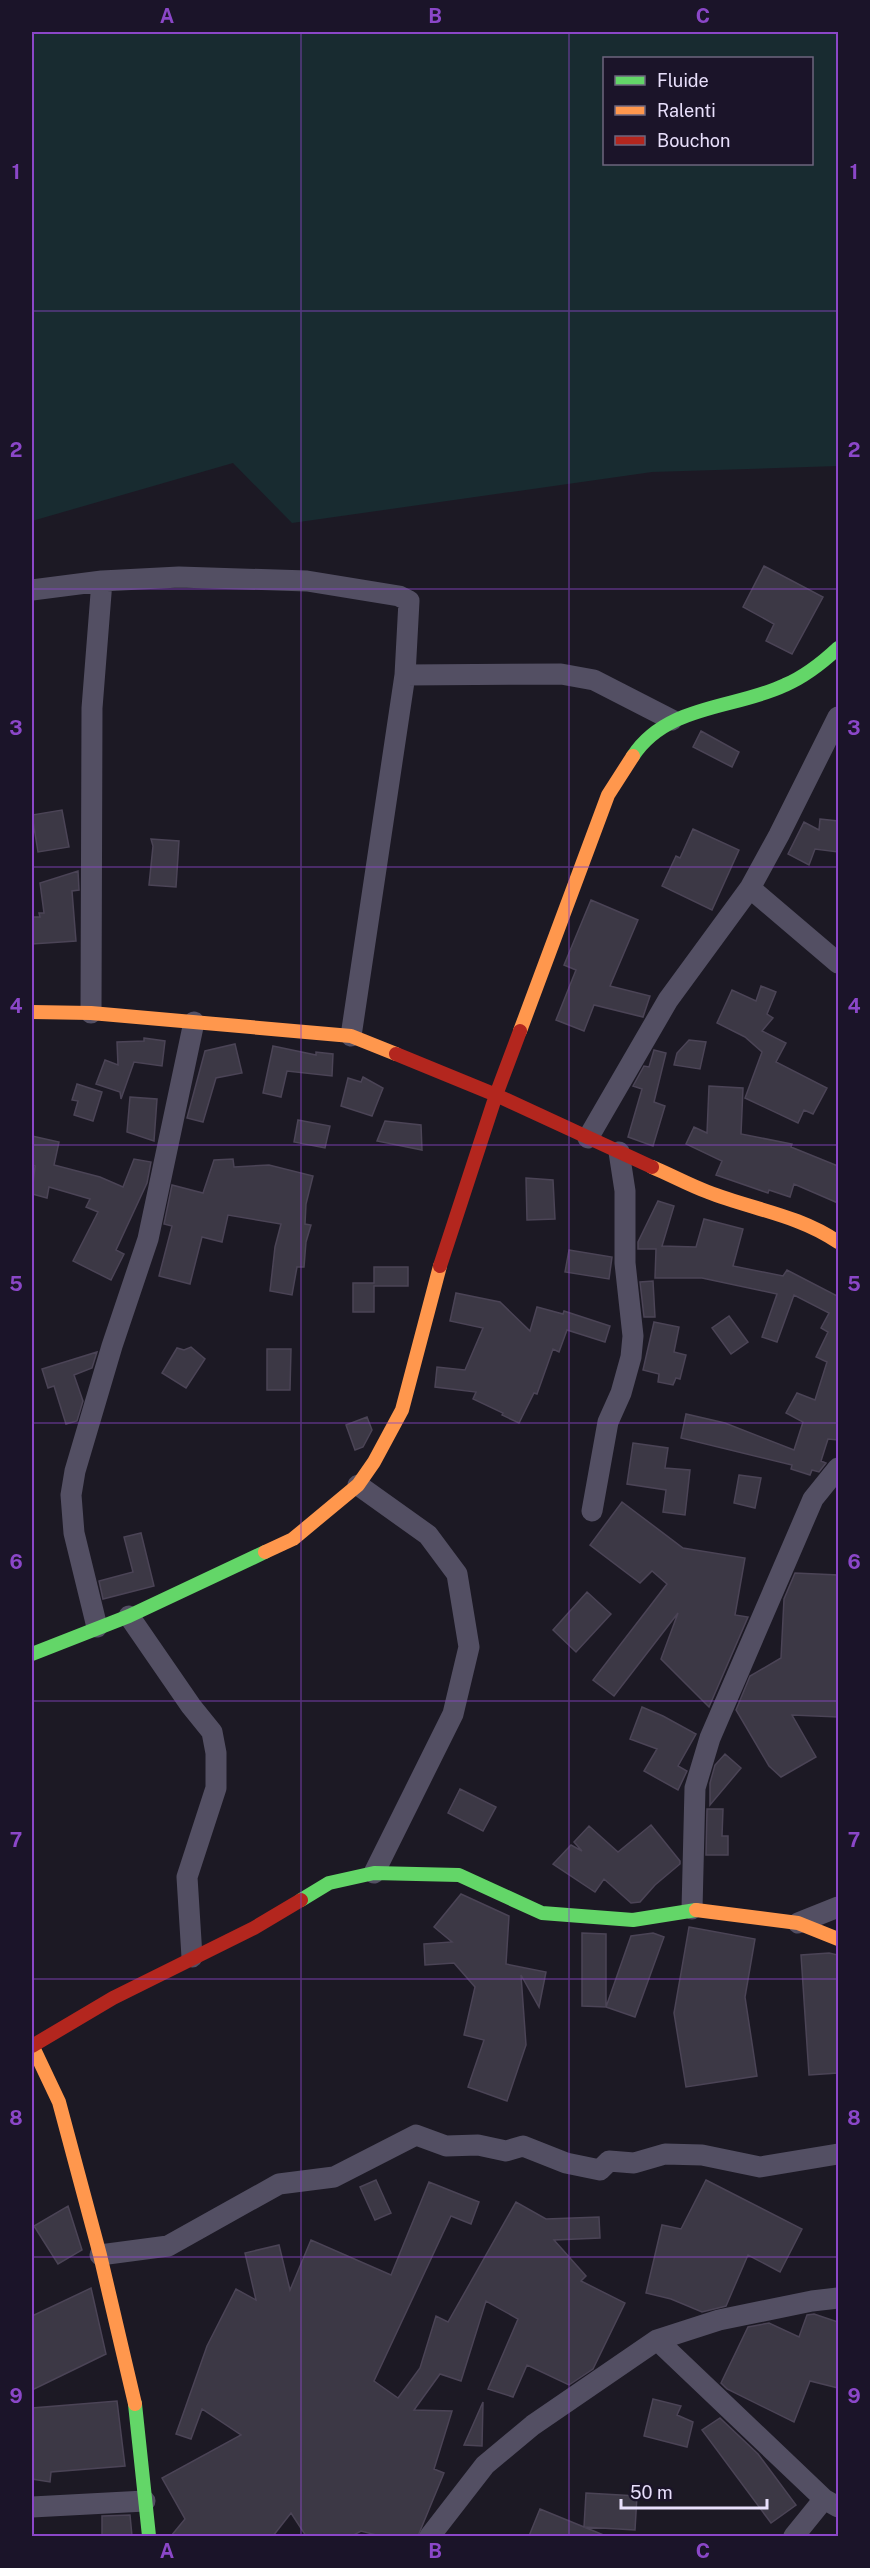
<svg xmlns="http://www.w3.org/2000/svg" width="870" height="2568" viewBox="0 0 870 2568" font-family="'Public Sans',sans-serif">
	<rect width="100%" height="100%" fill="#1c1924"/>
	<path fill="#182b30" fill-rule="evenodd" d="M 32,32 L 838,32 L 838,466 L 652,472 L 292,523 L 233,463 L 32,521 ZM 604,58 L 812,58 L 812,164 L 604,164 Z"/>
	<path fill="#3c3845" stroke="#4b4456" stroke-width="1.5" d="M 764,566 L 823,597 L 792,654 L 766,641 L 774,624 L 743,607 Z
		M 701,731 L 739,752 L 732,767 L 693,747 Z
		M 62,810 L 69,847 L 38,852 L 32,815 Z
		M 820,819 L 838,821 L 838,852 L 815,849 L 809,865 L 788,854 L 804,822 L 819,830 Z
		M 693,829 L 739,850 L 712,910 L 662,886 L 676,856 L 680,858 Z
		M 151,839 L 179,841 L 176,887 L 149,885 L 153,846 Z
		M 78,871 L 79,890 L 72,891 L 76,941 L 32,944 L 32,917 L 40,917 L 39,913 L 44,913 L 40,883 Z
		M 591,900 L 638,920 L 610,986 L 650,996 L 643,1017 L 594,1005 L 584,1031 L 556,1020 L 576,970 L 564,965 Z
		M 761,986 L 776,992 L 767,1014 L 773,1018 L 762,1031 L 786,1043 L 776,1062 L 827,1088 L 813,1114 L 804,1110 L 798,1123 L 745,1098 L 762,1052 L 745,1037 L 717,1023 L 732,990 L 756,1001 Z
		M 144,1038 L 165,1041 L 162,1066 L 134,1062 L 121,1099 L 120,1092 L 96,1084 L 105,1060 L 118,1065 L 117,1042 L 144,1041 Z
		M 689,1040 L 706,1042 L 700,1069 L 674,1065 L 677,1053 Z
		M 235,1044 L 242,1073 L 216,1078 L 203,1122 L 187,1118 L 205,1051 Z
		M 273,1046 L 316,1055 L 316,1052 L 333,1054 L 332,1076 L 287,1071 L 281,1097 L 263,1093 Z
		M 654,1050 L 666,1053 L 654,1102 L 665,1106 L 653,1146 L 628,1137 L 642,1089 L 633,1086 L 644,1066 L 649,1067 Z
		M 363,1077 L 383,1088 L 372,1116 L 341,1106 L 348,1078 L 361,1082 Z
		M 77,1084 L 102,1092 L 93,1121 L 74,1115 L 78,1101 L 72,1100 Z
		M 709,1086 L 743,1088 L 741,1134 L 792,1144 L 791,1147 L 838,1166 L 838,1203 L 794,1184 L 790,1197 L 769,1190 L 768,1193 L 716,1175 L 722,1161 L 686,1144 L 694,1127 L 707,1133 Z
		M 130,1097 L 157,1099 L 154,1141 L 127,1132 Z
		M 298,1120 L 330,1126 L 325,1148 L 294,1142 Z
		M 385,1121 L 421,1125 L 422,1150 L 377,1141 Z
		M 32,1136 L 59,1142 L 54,1165 L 100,1177 L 123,1187 L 134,1159 L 151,1162 L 147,1183 L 116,1250 L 124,1254 L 111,1280 L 73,1261 L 98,1212 L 86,1207 L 90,1199 L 49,1187 L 47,1198 L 32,1194 L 35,1166 L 32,1165 Z
		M 233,1159 L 234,1167 L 269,1165 L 313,1176 L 306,1204 L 305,1224 L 311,1225 L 306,1242 L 304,1267 L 297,1267 L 292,1295 L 270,1291 L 275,1247 L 281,1224 L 228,1215 L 222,1242 L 202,1237 L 190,1284 L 159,1276 L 172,1226 L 164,1224 L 172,1185 L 203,1193 L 214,1160 Z
		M 526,1178 L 553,1180 L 555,1219 L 527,1220 Z
		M 658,1201 L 674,1206 L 662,1246 L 696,1247 L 704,1219 L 743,1229 L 733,1266 L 783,1276 L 787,1270 L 837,1296 L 838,1293 L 838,1440 L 828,1439 L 821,1461 L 826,1463 L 819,1472 L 812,1470 L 810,1475 L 791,1469 L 792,1465 L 681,1438 L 686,1414 L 725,1423 L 794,1450 L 803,1422 L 786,1413 L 797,1393 L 815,1400 L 827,1362 L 816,1357 L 828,1332 L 821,1328 L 829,1313 L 794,1295 L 777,1342 L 762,1337 L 777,1294 L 702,1278 L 655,1278 L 656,1249 L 638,1249 L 638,1242 Z
		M 569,1250 L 612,1257 L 609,1279 L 565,1272 Z
		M 374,1267 L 408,1267 L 408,1286 L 374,1286 L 374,1312 L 353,1312 L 353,1283 L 374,1283 Z
		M 653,1281 L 655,1317 L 644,1317 L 640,1282 Z
		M 456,1293 L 500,1302 L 530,1331 L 537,1307 L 563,1314 L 564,1311 L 610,1326 L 605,1342 L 567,1330 L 559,1352 L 553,1349 L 537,1394 L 534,1393 L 519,1423 L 502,1415 L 503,1413 L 473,1399 L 476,1392 L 435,1387 L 437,1367 L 465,1370 L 483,1328 L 450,1321 Z
		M 729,1316 L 748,1342 L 731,1354 L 712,1328 Z
		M 654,1322 L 679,1327 L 674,1352 L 686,1355 L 680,1379 L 676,1378 L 673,1385 L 658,1382 L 659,1374 L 643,1370 Z
		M 191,1347 L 205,1359 L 186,1388 L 162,1373 L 177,1348 L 184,1350 Z
		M 267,1349 L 291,1349 L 290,1390 L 267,1390 Z
		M 97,1352 L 92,1368 L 74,1375 L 83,1401 L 77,1421 L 66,1424 L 54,1386 L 48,1388 L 42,1369 Z
		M 367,1417 L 372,1430 L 363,1447 L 355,1450 L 346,1425 Z
		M 633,1443 L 668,1448 L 665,1468 L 690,1470 L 685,1515 L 663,1512 L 666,1490 L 627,1484 Z
		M 739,1475 L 761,1478 L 755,1508 L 734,1503 Z
		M 622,1502 L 683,1548 L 745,1558 L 735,1615 L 748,1617 L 709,1707 L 661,1659 L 678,1613 L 614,1696 L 593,1680 L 667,1584 L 652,1571 L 640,1583 L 590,1545 Z
		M 141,1533 L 154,1586 L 103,1599 L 99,1581 L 133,1572 L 124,1537 Z
		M 795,1573 L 838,1575 L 838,1717 L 792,1715 L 816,1757 L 781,1777 L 769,1766 L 736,1710 L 750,1676 L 781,1658 L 784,1599 Z
		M 587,1592 L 611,1614 L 576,1652 L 553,1630 Z
		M 642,1707 L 663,1716 L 696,1734 L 678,1766 L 687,1771 L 678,1790 L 644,1771 L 657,1749 L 630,1739 Z
		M 725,1754 L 741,1768 L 710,1805 L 710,1783 L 715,1765 Z
		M 460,1789 L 496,1807 L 483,1831 L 448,1813 Z
		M 707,1809 L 723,1809 L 722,1836 L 728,1836 L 728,1855 L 706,1855 Z
		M 651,1825 L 680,1861 L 680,1864 L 655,1885 L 640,1902 L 631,1903 L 604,1879 L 595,1892 L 553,1864 L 571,1845 L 582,1851 L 574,1842 L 589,1826 L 618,1852 Z
		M 461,1894 L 509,1916 L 506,1964 L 546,1972 L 539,2007 L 521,1975 L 526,2045 L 507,2101 L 468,2087 L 484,2040 L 464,2035 L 475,1987 L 454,1963 L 425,1965 L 424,1944 L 452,1942 L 434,1927 Z
		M 689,1927 L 755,1939 L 745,1997 L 757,2076 L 686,2087 L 674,2013 Z
		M 582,1933 L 606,1934 L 606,2007 L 582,2006 Z
		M 653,1933 L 664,1937 L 635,2017 L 606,2007 L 631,1936 Z
		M 829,1953 L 838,1955 L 838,2073 L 809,2075 L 801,1955 Z
		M 376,2180 L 391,2213 L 375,2220 L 360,2187 Z
		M 706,2180 L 802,2229 L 780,2272 L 748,2255 L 726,2306 L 702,2312 L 671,2299 L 646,2293 L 662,2225 L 681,2229 Z
		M 429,2182 L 479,2202 L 471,2224 L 451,2216 L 374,2381 L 398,2398 L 420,2368 L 436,2316 L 448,2322 L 516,2202 L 546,2219 L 599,2217 L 600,2238 L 554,2240 L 586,2276 L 581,2281 L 625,2303 L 593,2369 L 569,2385 L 527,2365 L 513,2397 L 488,2389 L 518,2319 L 486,2301 L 461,2381 L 440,2374 L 414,2410 L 452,2411 L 434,2469 L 444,2473 L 418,2536 L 380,2536 L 361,2531 L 352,2536 L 306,2536 L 291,2513 L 273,2536 L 171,2536 L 185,2519 L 162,2478 L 241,2435 L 202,2409 L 191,2439 L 176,2434 L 207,2346 L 236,2289 L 256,2300 L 245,2253 L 279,2245 L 290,2290 L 311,2240 L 391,2275 Z
		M 68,2206 L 82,2250 L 58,2264 L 34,2226 Z
		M 91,2288 L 106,2354 L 32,2390 L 32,2316 Z
		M 814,2314 L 838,2322 L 838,2388 L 810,2381 L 794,2422 L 727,2389 L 721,2383 L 748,2327 L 769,2323 L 799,2337 L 807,2315 Z
		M 653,2399 L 681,2406 L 677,2415 L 693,2422 L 687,2447 L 644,2436 Z
		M 117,2401 L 125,2466 L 51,2472 L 50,2482 L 32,2479 L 32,2408 Z
		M 483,2402 L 482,2446 L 464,2445 Z
		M 720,2418 L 758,2454 L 796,2505 L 771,2523 L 702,2430 Z
		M 586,2493 L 637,2496 L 635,2530 L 584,2527 Z
		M 540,2509 L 606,2536 L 529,2536 Z
		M 130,2515 L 132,2536 L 102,2536 L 102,2516 Z"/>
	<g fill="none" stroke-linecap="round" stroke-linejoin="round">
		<path stroke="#534f63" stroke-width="21" d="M 32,590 L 102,581 L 179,577 L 307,581 L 399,596 L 409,601 L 405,675
			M 750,888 L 838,963
			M 91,1013 L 92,708 L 102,581
			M 351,1036 L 405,675 L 561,674 L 594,680 L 672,720
			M 588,1138 L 668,1000 L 750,888 L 779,835 L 838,717
			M 358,1485 L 428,1535 L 457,1574 L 469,1647 L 453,1714 L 374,1873
			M 592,1511 L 608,1422 L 621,1393 L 631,1357 L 633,1336 L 625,1263 L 625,1191 L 619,1152
			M 129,1616 L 191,1706 L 212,1732 L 216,1753 L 216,1788 L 187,1877 L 192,1957
			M 97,1627 L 74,1533 L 71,1495 L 75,1471 L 112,1346 L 148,1239 L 194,1022
			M 692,1909 L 695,1788 L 710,1738 L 813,1499 L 838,1468
			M 798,1923 L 838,1907
			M 100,2255 L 168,2246 L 279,2184 L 334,2177 L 416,2135 L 446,2146 L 478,2145 L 506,2151 L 523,2146 L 566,2163 L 600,2170 L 609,2161 L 634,2163 L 665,2154 L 702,2155 L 760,2167 L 838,2154
			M 657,2340 L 824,2499 L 838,2507
			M 32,2507 L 145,2501
			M 430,2536 L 485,2465 L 533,2425 L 657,2340 L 719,2320 L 812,2301 L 838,2298
			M 794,2536 L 824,2499"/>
		<path stroke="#63d668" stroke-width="14" d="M 633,756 C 667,704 735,709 785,685 C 806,676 822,663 838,648
			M 32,1654 L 129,1616 L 265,1552
			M 301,1900 L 329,1883 L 374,1873 L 459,1875 L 542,1913 L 633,1920 L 696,1910
			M 135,2404 L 149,2536"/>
		<path stroke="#ff974d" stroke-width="14" d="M 32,1012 L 91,1013 L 351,1036 L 396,1054
			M 520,1031 L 608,795 L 633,756
			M 652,1167 C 671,1175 689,1185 708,1192 C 751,1209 799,1215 838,1242
			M 265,1552 L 293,1539 L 358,1485 L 374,1462 L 402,1410 L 440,1266
			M 696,1910 L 798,1923 L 838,1939
			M 32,2045 L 59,2102 L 100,2255 L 135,2404"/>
		<path stroke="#b3261e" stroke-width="14" d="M 396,1054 L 496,1095 L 652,1167
			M 440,1266 L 496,1095 L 520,1031
			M 32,2046 L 113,1998 L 254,1928 L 301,1900"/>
	</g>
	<path fill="none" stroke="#8b47c8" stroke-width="1.5" stroke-opacity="0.55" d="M 301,32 L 301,2536M 569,32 L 569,2536M 32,311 L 838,311M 32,589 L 838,589M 32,867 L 838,867M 32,1145 L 838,1145M 32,1423 L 838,1423M 32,1701 L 838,1701M 32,1979 L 838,1979M 32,2257 L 838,2257"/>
	<rect width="870" height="2568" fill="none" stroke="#1b1429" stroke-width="66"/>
	<rect x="603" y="57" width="210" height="108" fill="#1b1429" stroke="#6d657d" stroke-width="1.5"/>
	<rect x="615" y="76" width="30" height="9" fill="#63d668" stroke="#6d657d" stroke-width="1.5"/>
	<text x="657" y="87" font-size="18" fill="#e8dffb">Fluide</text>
	<rect x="615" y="106" width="30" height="9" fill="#ff974d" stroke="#6d657d" stroke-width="1.5"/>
	<text x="657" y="117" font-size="18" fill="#e8dffb">Ralenti</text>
	<rect x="615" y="136" width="30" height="9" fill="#b3261e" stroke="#6d657d" stroke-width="1.5"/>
	<text x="657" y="147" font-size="18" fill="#e8dffb">Bouchon</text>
	<path d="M621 2499v9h146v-9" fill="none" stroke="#e8dffb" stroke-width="3"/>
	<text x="630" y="2499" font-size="18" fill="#e8dffb" stroke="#1b1429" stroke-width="4.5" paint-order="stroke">50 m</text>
	<rect x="33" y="33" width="804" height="2502" fill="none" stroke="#8b47c8" stroke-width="2"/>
	<g font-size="20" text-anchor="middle" font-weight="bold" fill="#8b47c8">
		<text x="167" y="23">A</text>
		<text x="435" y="23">B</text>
		<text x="703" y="23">C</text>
		<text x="16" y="179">1</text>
		<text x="854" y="179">1</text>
		<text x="16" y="457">2</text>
		<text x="854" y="457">2</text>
		<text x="16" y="735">3</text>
		<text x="854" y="735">3</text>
		<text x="16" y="1013">4</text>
		<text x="854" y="1013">4</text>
		<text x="16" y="1291">5</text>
		<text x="854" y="1291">5</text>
		<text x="16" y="1569">6</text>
		<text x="854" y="1569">6</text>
		<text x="16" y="1847">7</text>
		<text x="854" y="1847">7</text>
		<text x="16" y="2125">8</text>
		<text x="854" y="2125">8</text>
		<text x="16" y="2403">9</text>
		<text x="854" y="2403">9</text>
		<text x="167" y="2558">A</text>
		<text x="435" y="2558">B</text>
		<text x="703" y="2558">C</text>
	</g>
</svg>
